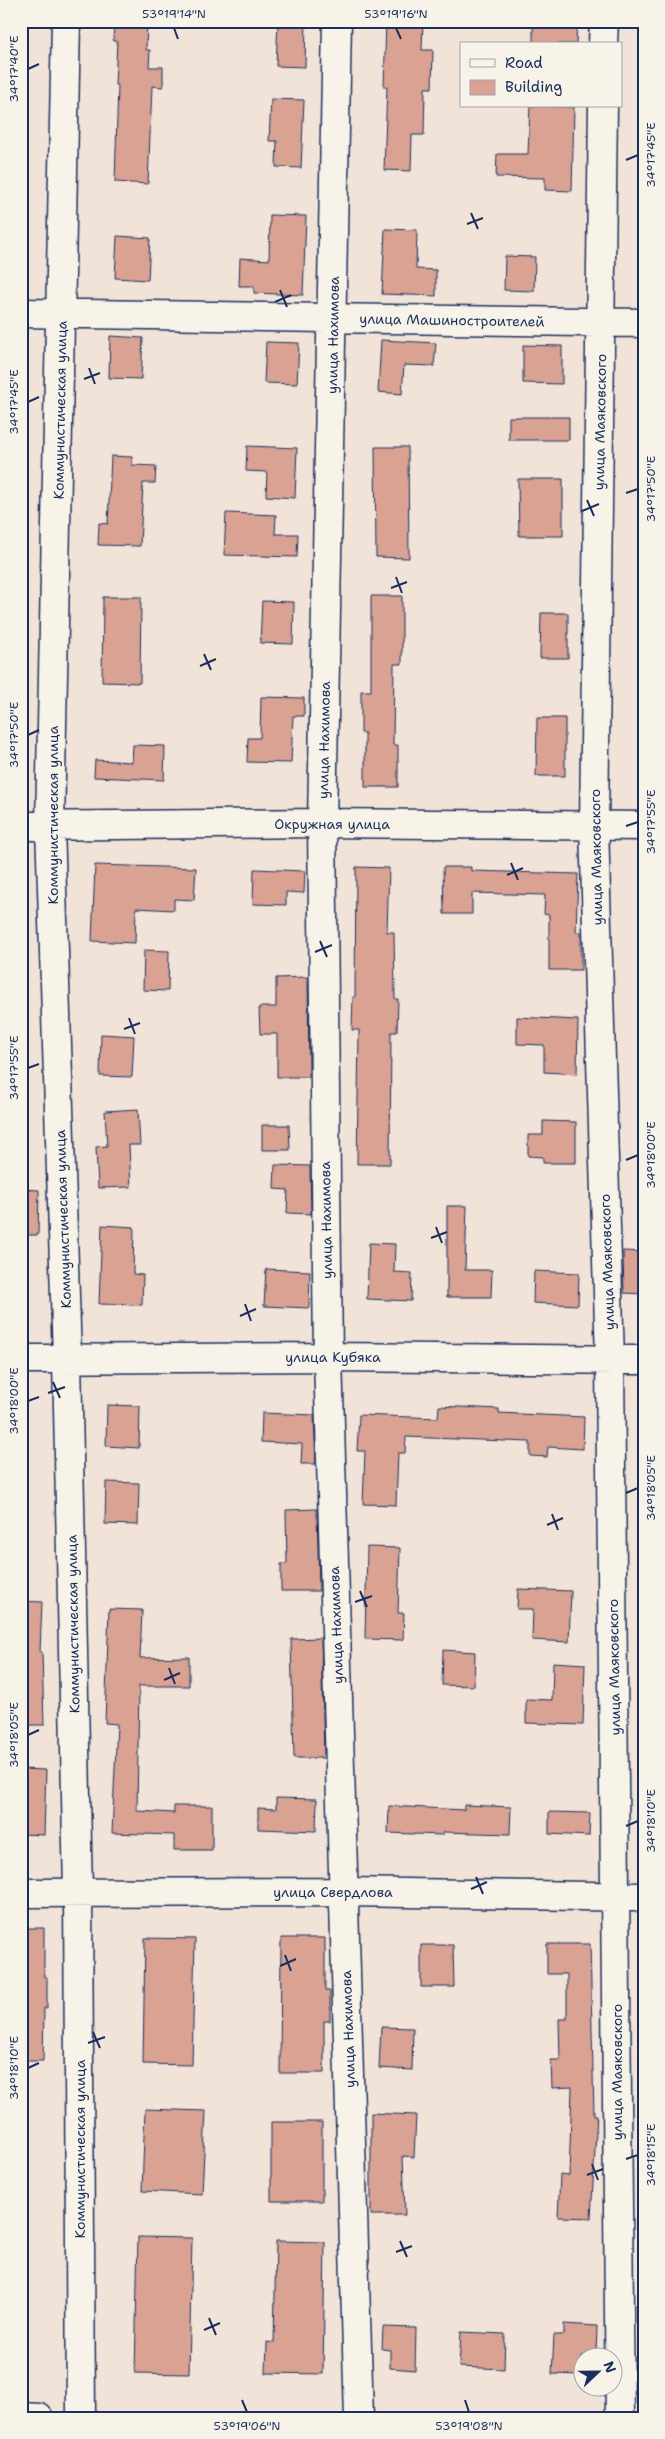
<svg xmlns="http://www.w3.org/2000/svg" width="665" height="2439" viewBox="0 0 665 2439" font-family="'Shantell Sans',sans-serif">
	<rect width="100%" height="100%" fill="#f1e3d7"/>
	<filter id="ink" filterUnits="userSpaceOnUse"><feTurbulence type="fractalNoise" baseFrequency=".02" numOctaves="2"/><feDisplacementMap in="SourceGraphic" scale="10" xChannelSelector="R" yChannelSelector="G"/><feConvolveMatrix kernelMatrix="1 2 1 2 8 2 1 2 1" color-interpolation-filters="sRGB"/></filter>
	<g filter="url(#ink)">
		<path fill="#d9a292" stroke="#1b2f5e" d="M 114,21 L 147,21 L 146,50 L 150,50 L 149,67 L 163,67 L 163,87 L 152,86 L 148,184 L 115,182 L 118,85 L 115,85 L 117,41 L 113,41 Z
			M 278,21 L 306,21 L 305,67 L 276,66 Z
			M 386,21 L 423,21 L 422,50 L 433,50 L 432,88 L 425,88 L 424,135 L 412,135 L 411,171 L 384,170 L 387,87 L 384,87 Z
			M 533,21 L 577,21 L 576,44 L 533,44 Z
			M 271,99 L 304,100 L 301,168 L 276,167 L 277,141 L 269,141 Z
			M 530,106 L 574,107 L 572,191 L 545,190 L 545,178 L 496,177 L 497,154 L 528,154 Z
			M 270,215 L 306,216 L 303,295 L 254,293 L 254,286 L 239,286 L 240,258 L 269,260 Z
			M 385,229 L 417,230 L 416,269 L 436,270 L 436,296 L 382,294 Z
			M 117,236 L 150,238 L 148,280 L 115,278 Z
			M 505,256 L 535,257 L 534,291 L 504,290 Z
			M 110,336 L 143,338 L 141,379 L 109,378 Z
			M 381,340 L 436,343 L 434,366 L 404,365 L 402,394 L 378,392 Z
			M 266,342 L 299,343 L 297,384 L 264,383 Z
			M 523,345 L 562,346 L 562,384 L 523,383 Z
			M 509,417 L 569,417 L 569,440 L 509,440 Z
			M 247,446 L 297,448 L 295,498 L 266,496 L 267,472 L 246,471 Z
			M 375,447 L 408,447 L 409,558 L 376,557 Z
			M 111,456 L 132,457 L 132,465 L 156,466 L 155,483 L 143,483 L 140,546 L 98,545 L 99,523 L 108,524 Z
			M 518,479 L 563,479 L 563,536 L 519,536 Z
			M 226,513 L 276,515 L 275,534 L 298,534 L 297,557 L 224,555 Z
			M 371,596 L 402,596 L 402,664 L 394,664 L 393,745 L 398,745 L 398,787 L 365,787 L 365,733 L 361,733 L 361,691 L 371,691 Z
			M 103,597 L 141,597 L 140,683 L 102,682 Z
			M 262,601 L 294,602 L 293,644 L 260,643 Z
			M 541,613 L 568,613 L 568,658 L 540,658 Z
			M 261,697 L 304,698 L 304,716 L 293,716 L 291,763 L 247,762 L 248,738 L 260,738 Z
			M 537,718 L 565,718 L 565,776 L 536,776 Z
			M 133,745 L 165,746 L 164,780 L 94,777 L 95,760 L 132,762 Z
			M 95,865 L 196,868 L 194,900 L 174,899 L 174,910 L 136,908 L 135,943 L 92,941 Z
			M 356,867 L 389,868 L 387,932 L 394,932 L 395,999 L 398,999 L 397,1032 L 391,1032 L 390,1164 L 357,1164 L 359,1030 L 352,1030 L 353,997 L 355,997 Z
			M 443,867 L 471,867 L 471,871 L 578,874 L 576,932 L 581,932 L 581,970 L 549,970 L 549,915 L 544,914 L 545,895 L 472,893 L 472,914 L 444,914 Z
			M 254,869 L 305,871 L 304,893 L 286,892 L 286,905 L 253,904 Z
			M 144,950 L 169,951 L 168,991 L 143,990 Z
			M 308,977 L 309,1077 L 277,1077 L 277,1034 L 260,1034 L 259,1007 L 276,1007 L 276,978 Z
			M 517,1017 L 578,1020 L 577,1074 L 544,1072 L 544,1045 L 517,1044 Z
			M 101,1034 L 134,1036 L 132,1077 L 100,1076 Z
			M 138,1109 L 140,1145 L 129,1145 L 131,1187 L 98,1188 L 96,1147 L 107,1146 L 105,1111 Z
			M 543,1121 L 576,1122 L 576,1163 L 543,1163 L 543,1157 L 528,1156 L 528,1135 L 543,1135 Z
			M 262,1125 L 289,1125 L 290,1150 L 262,1150 Z
			M 275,1165 L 310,1166 L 311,1214 L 287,1213 L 288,1190 L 274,1189 Z
			M 21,1189 L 39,1190 L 38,1235 L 21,1235 Z
			M 447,1206 L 467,1206 L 465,1270 L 492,1270 L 491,1297 L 447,1297 Z
			M 102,1225 L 134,1227 L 133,1274 L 143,1275 L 142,1305 L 99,1304 Z
			M 369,1243 L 395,1244 L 394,1272 L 412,1273 L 411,1301 L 367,1299 Z
			M 623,1251 L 644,1252 L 644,1294 L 624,1293 Z
			M 266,1269 L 310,1271 L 309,1308 L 264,1306 Z
			M 534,1271 L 579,1273 L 578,1305 L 533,1303 Z
			M 107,1405 L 140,1406 L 139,1448 L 106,1446 Z
			M 439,1406 L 499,1409 L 499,1413 L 584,1417 L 583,1449 L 548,1447 L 547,1457 L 530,1456 L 530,1442 L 406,1437 L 405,1453 L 398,1453 L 396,1505 L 363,1504 L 365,1451 L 357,1451 L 359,1415 L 438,1418 Z
			M 262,1413 L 314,1415 L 316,1464 L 301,1464 L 302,1444 L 261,1442 Z
			M 106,1482 L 139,1483 L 138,1525 L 105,1524 Z
			M 317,1509 L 319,1591 L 281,1591 L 281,1564 L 287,1564 L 286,1510 Z
			M 367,1547 L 400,1548 L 398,1613 L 404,1613 L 403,1640 L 365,1639 Z
			M 518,1589 L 571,1591 L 569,1642 L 532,1640 L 533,1609 L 517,1609 Z
			M 21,1601 L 42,1602 L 40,1652 L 42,1652 L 44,1725 L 21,1725 Z
			M 109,1609 L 142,1610 L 140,1658 L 189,1657 L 189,1686 L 139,1686 L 137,1811 L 174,1813 L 174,1806 L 212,1806 L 212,1850 L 174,1850 L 174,1835 L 112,1833 L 117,1724 L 105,1723 Z
			M 321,1638 L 324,1758 L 294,1758 L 291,1639 Z
			M 443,1650 L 475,1652 L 474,1686 L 442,1685 Z
			M 553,1662 L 585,1664 L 583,1725 L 526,1723 L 526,1699 L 552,1700 Z
			M 21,1769 L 46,1770 L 44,1835 L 21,1834 Z
			M 276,1798 L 317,1799 L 316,1831 L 258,1829 L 258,1808 L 276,1809 Z
			M 464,1805 L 511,1807 L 510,1834 L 443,1832 L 443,1835 L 388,1833 L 389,1806 L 464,1810 Z
			M 549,1812 L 590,1813 L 589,1836 L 549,1834 Z
			M 21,1928 L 44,1928 L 44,1977 L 47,1977 L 47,2008 L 44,2008 L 43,2061 L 21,2061 Z
			M 145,1938 L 195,1939 L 192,2065 L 143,2064 Z
			M 281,1938 L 325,1938 L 325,1991 L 330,1991 L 330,2021 L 324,2021 L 324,2073 L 280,2073 Z
			M 547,1944 L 590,1944 L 594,2115 L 597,2115 L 591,2218 L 558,2217 L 560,2175 L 569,2176 L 572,2087 L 552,2088 L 551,2060 L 560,2060 L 559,2019 L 567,2019 L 567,1974 L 547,1974 Z
			M 421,1945 L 453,1945 L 454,1987 L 421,1987 Z
			M 381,2027 L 413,2028 L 412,2070 L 379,2068 Z
			M 145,2109 L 206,2111 L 202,2194 L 142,2191 Z
			M 371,2113 L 416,2115 L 414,2157 L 403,2156 L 405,2215 L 371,2215 Z
			M 271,2122 L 322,2122 L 322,2201 L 271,2201 Z
			M 138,2237 L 192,2238 L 189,2374 L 135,2373 Z
			M 276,2241 L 325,2242 L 323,2374 L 266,2373 L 267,2342 L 274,2343 Z
			M 564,2324 L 597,2326 L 596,2356 L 582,2356 L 582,2375 L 552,2374 L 554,2335 L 564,2335 Z
			M 383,2327 L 416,2328 L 415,2370 L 390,2368 L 390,2350 L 382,2349 Z
			M 461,2332 L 505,2334 L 504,2369 L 459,2367 Z"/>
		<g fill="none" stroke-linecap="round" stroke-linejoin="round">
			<defs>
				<path id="minor" d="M 66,21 L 50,826 L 67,1359 L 78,1893 L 81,2418
					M 337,21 L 322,823 L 328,1357 L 359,2418
					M 603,44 L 604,21
					M 603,106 L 594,826 L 610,1360 L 620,2418
					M 21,313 L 644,323
					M 21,826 L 322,823 L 644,826
					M 21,1359 L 328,1357 L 644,1360
					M 21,1893 L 345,1892 L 644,1897"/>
				<path id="major" d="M 21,2417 L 39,2418"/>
			</defs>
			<use href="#minor" stroke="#1b2f5e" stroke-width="31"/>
			<use href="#major" stroke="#1b2f5e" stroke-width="31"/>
			<use href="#minor" stroke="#f7f3e8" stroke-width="28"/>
			<use href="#major" stroke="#f7f3e8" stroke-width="28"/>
		</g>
	</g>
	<path fill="none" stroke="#1b2f5e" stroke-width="2" d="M 174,28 L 178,39M 396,28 L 401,39M 28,69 L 39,64M 626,160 L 638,155M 471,213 L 478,229M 467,224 L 483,218M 280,290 L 287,307M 275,302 L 291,295M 89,368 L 95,384M 84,379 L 100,373M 28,402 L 39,397M 626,493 L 638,489M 587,500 L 594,516M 582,511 L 599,504M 396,577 L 402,593M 391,588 L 407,582M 204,654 L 211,670M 200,666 L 216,659M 28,735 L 39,730M 626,826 L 638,822M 511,863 L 518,880M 507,875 L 523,868M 320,941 L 327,957M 315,952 L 332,945M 129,1018 L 135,1034M 124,1029 L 140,1023M 28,1068 L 39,1064M 626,1160 L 638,1155M 436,1227 L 442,1243M 431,1238 L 447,1232M 245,1304 L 251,1321M 240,1316 L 256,1309M 53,1382 L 60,1398M 48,1393 L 65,1387M 28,1401 L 39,1397M 626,1493 L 638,1488M 552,1514 L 558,1530M 547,1525 L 563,1518M 360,1591 L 367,1607M 355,1602 L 372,1596M 169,1668 L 175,1684M 164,1680 L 180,1673M 28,1735 L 39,1730M 626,1826 L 638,1821M 476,1877 L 483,1894M 471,1889 L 487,1882M 285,1955 L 291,1971M 280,1966 L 296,1959M 93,2032 L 100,2048M 88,2043 L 105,2037M 28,2068 L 39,2063M 626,2159 L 638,2155M 592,2164 L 598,2180M 587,2175 L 603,2169M 400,2241 L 407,2257M 396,2252 L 412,2246M 209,2318 L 216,2335M 204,2330 L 220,2323M 242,2400 L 247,2412M 465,2400 L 469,2412"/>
	<g text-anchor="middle" stroke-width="4" stroke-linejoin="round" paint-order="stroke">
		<g font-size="14" fill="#1b2f5e" stroke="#f7f3e8">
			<text transform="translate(452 320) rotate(1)" y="5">улица Машиностроителей</text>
			<text transform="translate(333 335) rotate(-89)" y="5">улица Нахимова</text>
			<text transform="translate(60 410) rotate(-89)" y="5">Коммунистическая улица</text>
			<text transform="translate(600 422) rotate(-89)" y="5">улица Маяковского</text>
			<text transform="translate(324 740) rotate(-89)" y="5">улица Нахимова</text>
			<text transform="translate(53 815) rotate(-90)" y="5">Коммунистическая улица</text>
			<text x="332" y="829">Окружная улица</text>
			<text transform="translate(596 857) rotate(-91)" y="5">улица Маяковского</text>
			<text transform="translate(63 1219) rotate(-92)" y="5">Коммунистическая улица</text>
			<text transform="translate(326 1220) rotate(-91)" y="5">улица Нахимова</text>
			<text transform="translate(607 1262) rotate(-92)" y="5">улица Маяковского</text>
			<text x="333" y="1362">улица Кубяка</text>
			<text transform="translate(73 1624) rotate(-91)" y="5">Коммунистическая улица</text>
			<text transform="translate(336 1625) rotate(-92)" y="5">улица Нахимова</text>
			<text transform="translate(614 1667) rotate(-91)" y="5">улица Маяковского</text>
			<text x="333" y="1897">улица Свердлова</text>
			<text transform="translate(348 2029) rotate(-92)" y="5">улица Нахимова</text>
			<text transform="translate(617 2072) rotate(-90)" y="5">улица Маяковского</text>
			<text transform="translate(80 2149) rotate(-90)" y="5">Коммунистическая улица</text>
		</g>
	</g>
	<rect width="665" height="2439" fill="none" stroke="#f7f3e8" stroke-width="55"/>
	<rect x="460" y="42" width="162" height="65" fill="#f7f3e8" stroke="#9fa5b1"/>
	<rect x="470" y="59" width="25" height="8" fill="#f7f3e8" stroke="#9fa5b1"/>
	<text x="505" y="68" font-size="15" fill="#1b2f5e">Road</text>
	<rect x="470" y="80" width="25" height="15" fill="#d9a292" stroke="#9fa5b1"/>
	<text x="505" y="92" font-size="15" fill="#1b2f5e">Building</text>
	<g transform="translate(598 2372) rotate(68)"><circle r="24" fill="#f7f3e8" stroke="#9fa5b1"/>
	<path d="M0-4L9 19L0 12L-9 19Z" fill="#1b2f5e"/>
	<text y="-8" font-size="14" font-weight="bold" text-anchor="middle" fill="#1b2f5e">N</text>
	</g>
	<rect x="28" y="28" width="610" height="2384" fill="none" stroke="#1b2f5e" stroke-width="2"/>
	<g font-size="12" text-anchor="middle" fill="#1b2f5e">
		<text x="174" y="18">53°19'14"N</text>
		<text x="396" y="18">53°19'16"N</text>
		<text transform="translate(14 69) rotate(-90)" y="4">34°17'40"E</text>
		<text transform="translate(651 155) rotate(-90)" y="4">34°17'45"E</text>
		<text transform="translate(14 402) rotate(-90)" y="4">34°17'45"E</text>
		<text transform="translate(651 489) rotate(-90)" y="4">34°17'50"E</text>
		<text transform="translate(14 735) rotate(-90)" y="4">34°17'50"E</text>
		<text transform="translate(651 822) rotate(-90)" y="4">34°17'55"E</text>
		<text transform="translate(14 1068) rotate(-90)" y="4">34°17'55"E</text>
		<text transform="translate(651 1155) rotate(-90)" y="4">34°18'00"E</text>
		<text transform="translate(14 1401) rotate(-90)" y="4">34°18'00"E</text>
		<text transform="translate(651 1488) rotate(-90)" y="4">34°18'05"E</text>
		<text transform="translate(14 1735) rotate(-90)" y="4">34°18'05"E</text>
		<text transform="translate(651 1821) rotate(-90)" y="4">34°18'10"E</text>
		<text transform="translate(14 2068) rotate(-90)" y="4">34°18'10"E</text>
		<text transform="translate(651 2155) rotate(-90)" y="4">34°18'15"E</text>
		<text x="247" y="2430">53°19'06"N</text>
		<text x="469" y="2430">53°19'08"N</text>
	</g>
</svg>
